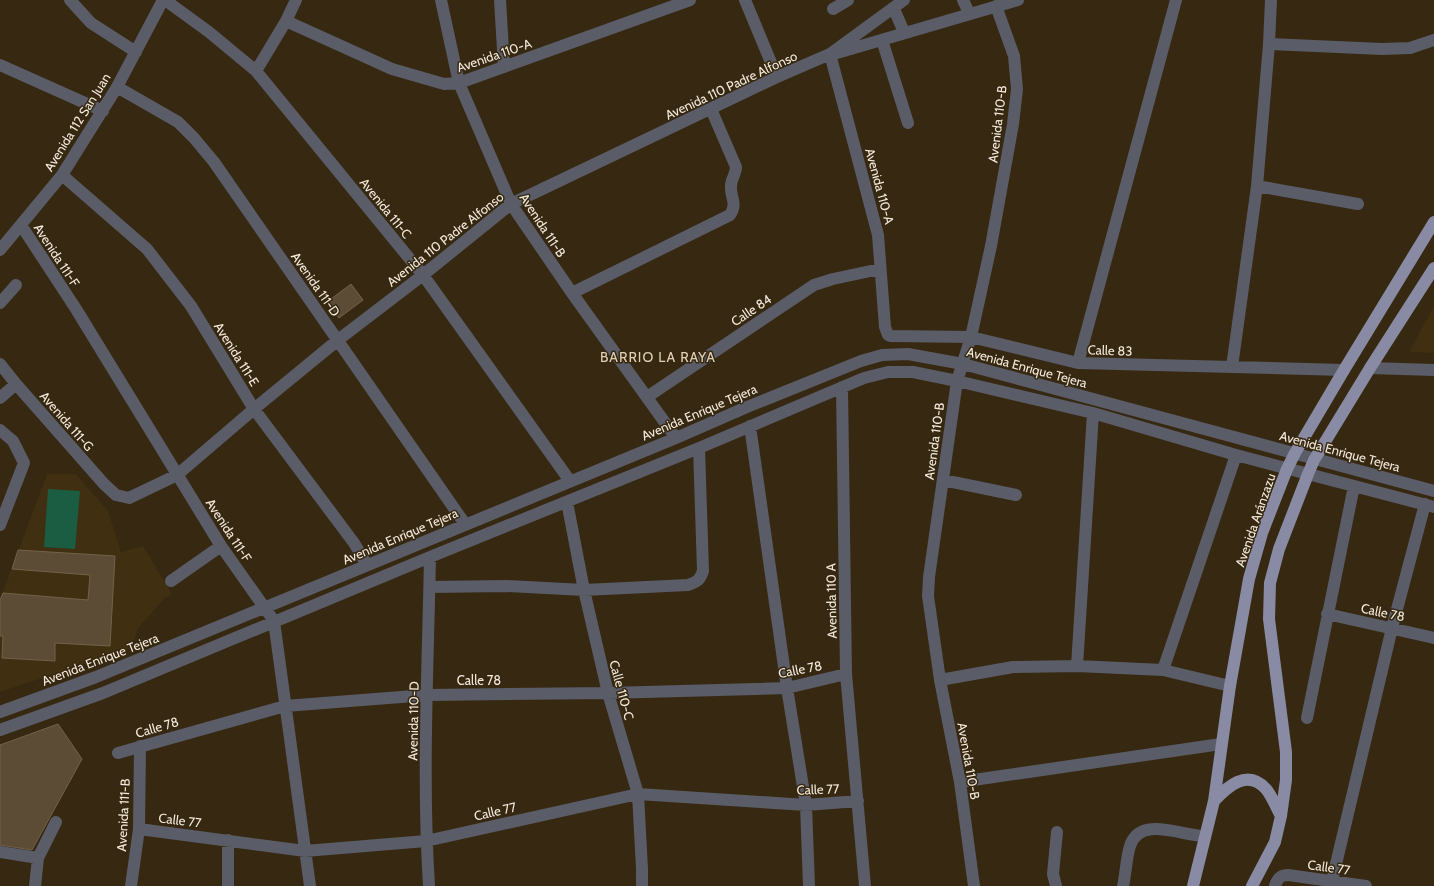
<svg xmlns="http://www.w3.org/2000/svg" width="1434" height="886" viewBox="0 0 1434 886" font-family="Cabin,sans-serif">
	<rect width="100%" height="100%" fill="#362811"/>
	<path fill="#402f10" d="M 1434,306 L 1434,353 L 1409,352 Z
		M 47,474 L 76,474 L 108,511 L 121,552 L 143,546 L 172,594 L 164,599 L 138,628 L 132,648 L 0,692 L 0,600 Z"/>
	<path fill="#1a5d43" d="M 48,489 L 80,491 L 75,549 L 44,547 Z"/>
	<path fill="#5d4c35" stroke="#73624a" d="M 351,284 L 363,300 L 339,318 L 327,302 Z
		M 18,550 L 115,556 L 110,646 L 55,643 L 55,661 L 2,658 L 3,636 L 0,636 L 0,600 L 3,593 L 88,600 L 90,575 L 12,569 Z
		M 58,724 L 82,759 L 32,850 L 0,845 L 0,745 Z"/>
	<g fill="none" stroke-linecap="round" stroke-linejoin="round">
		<path stroke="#5a5c67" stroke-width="12" d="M 70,0 L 91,23 L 136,52
			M 165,0 L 209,32 L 256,71 L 423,275 L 570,481
			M 441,0 L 459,83 L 511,204 L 572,293 L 676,438
			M 500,0 L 504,67
			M 745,0 L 777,77
			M 963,0 L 969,13
			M 833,9 L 848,0
			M 894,9 L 904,32
			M 286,21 L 392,69 L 444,84 L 459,83 L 690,0
			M 882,40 L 908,123
			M 1269,44 L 1382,49 L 1410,48 L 1434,40
			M 837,53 L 1018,0
			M 830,54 L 878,235 L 885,327 L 888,335 L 891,336 L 971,337 L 1078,363 L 1344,370
			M 0,65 L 103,111
			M 256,71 L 286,21 L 296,0
			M 117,87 L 178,122 L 194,138 L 214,162 L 465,524
			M 62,175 L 147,249 L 191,306 L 254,409 L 354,543 L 367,565
			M 1257,186 L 1358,204
			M 21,225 L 76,309 L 221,546 L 274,621 L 310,886
			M 0,250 L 62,175 L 117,87 L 163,0
			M 572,293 L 730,215 C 738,203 730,198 731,186 C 731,179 736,174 736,167 L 711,109
			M 0,303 L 16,285
			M 1078,363 L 1176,0
			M 0,364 L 16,384 L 104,484 L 116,495 L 129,498 L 177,475 L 254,409 L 338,340 L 423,275 L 511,204 L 777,77 L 830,54 L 904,0
			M 1232,367 L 1257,186 L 1269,44 L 1271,0
			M 1370,368 L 1434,370
			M 842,387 L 846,674 L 865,886
			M 647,397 L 814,285 L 833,279 L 880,269
			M 0,398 L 16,384
			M 750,426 L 787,688 L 806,805 L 809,886
			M 0,430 L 13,441 L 24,463 L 0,525
			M 943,480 L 1016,495
			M 567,502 L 584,590 L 608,693 L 638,794 L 642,869 L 642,886
			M 171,581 L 221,546
			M 430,587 L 506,586 L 584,590 L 688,585 C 697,582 700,580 703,571 L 699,448
			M 1327,614 L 1434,638
			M 1077,666 L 1093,413
			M 1163,670 L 1236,455
			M 940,680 L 1013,667 L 1077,666 L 1163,670 L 1230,686
			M 0,712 L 96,677 L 676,438 L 747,407 L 861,361 L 882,355 L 908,354 L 963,364 L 1434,491
			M 1307,718 L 1354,486
			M 0,730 L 103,693 L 430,557 L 699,448 L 864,378 L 888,372 L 913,372 L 957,381 L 1093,413 L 1236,455 L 1434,507
			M 118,753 L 285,706 L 427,695 L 608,693 L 787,688 L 846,674
			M 960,782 L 1221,744
			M 139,829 L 305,851 L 426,841 L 638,794 L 806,805 L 858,801
			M 228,840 L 228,886
			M 0,852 L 38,858
			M 1332,881 L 1392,628 L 1425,504
			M 35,886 L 38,858 L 56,822
			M 131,886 L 139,829 L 140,746
			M 429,886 C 422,777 428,666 430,557
			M 974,886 L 960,782 L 940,680 L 928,596 L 929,577 L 957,381 L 971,337 L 991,246 L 1013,124 L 1017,89 L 1014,56 L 996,6
			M 1056,886 L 1053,874 L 1057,832
			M 1123,886 C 1126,873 1126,859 1130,846 C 1140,815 1182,836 1205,836
			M 1275,886 C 1277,879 1280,875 1288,875 L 1366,886"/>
		<path stroke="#888ba3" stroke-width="12" d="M 1214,801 C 1227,787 1247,768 1266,789 C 1272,796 1276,807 1281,816
			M 1193,886 L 1214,801 L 1230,686 L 1249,579 L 1262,533 L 1287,469 L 1295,453 L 1344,370 L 1434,222
			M 1252,886 L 1275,842 L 1281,816 L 1286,780 L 1286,752 L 1269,619 L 1270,583 L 1279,549 L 1308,474 L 1314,460 L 1370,368 L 1434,268"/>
	</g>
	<g text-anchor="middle" stroke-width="3" stroke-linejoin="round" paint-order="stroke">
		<g font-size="13" fill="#f3eadc" stroke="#362811">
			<text transform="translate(494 55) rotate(-19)" y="5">Avenida 110-A</text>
			<text transform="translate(731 85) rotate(-25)" y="5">Avenida 110 Padre Alfonso</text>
			<text transform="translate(77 122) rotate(-58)" y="5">Avenida 112 San Juan</text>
			<text transform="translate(997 124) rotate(-83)" y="5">Avenida 110-B</text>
			<text transform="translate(880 186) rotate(75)" y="5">Avenida 110-A</text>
			<text transform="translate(386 208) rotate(51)" y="5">Avenida 111-C</text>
			<text transform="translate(543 225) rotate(57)" y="5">Avenida 111-B</text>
			<text transform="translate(445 239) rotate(-38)" y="5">Avenida 110 Padre Alfonso</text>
			<text transform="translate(57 255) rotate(57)" y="5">Avenida 111-F</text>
			<text transform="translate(316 284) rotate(55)" y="5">Avenida 111-D</text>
			<text transform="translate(751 310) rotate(-34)" y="5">Calle 84</text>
			<text transform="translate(1110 350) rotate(2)" y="5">Calle 83</text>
			<text transform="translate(237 354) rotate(58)" y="5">Avenida 111-E</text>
			<text transform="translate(1027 367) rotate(15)" y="5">Avenida Enrique Tejera</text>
			<text transform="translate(699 412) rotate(-23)" y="5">Avenida Enrique Tejera</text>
			<text transform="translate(67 421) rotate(49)" y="5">Avenida 111-G</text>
			<text transform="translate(934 441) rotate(-82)" y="5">Avenida 110-B</text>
			<text transform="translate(1340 451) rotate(15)" y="5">Avenida Enrique Tejera</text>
			<text transform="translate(1255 520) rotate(-71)" y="5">Avenida Aránzazu</text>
			<text transform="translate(229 530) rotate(57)" y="5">Avenida 111-F</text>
			<text transform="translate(400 536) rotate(-23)" y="5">Avenida Enrique Tejera</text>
			<text transform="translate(831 601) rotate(-91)" y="5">Avenida 110 A</text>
			<text transform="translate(1383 612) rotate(12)" y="5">Calle 78</text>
			<text transform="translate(100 659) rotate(-21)" y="5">Avenida Enrique Tejera</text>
			<text transform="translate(800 669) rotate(-11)" y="5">Calle 78</text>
			<text x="479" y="685">Calle 78</text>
			<text transform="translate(622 690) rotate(75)" y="5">Calle 110-C</text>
			<text transform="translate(413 721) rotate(-89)" y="5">Avenida 110-D</text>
			<text transform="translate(157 727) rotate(-16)" y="5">Calle 78</text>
			<text transform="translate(969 761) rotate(80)" y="5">Avenida 110-B</text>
			<text transform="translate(818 789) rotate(-2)" y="5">Calle 77</text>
			<text transform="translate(495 811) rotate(-13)" y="5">Calle 77</text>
			<text transform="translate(123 815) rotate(-87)" y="5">Avenida 111-B</text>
			<text transform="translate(180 820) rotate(7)" y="5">Calle 77</text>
			<text transform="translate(1329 867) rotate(8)" y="5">Calle 77</text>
		</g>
		<g font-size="14" letter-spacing="1" fill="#e2d0b4" stroke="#362811">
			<text x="658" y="362">BARRIO LA RAYA</text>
		</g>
	</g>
</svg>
